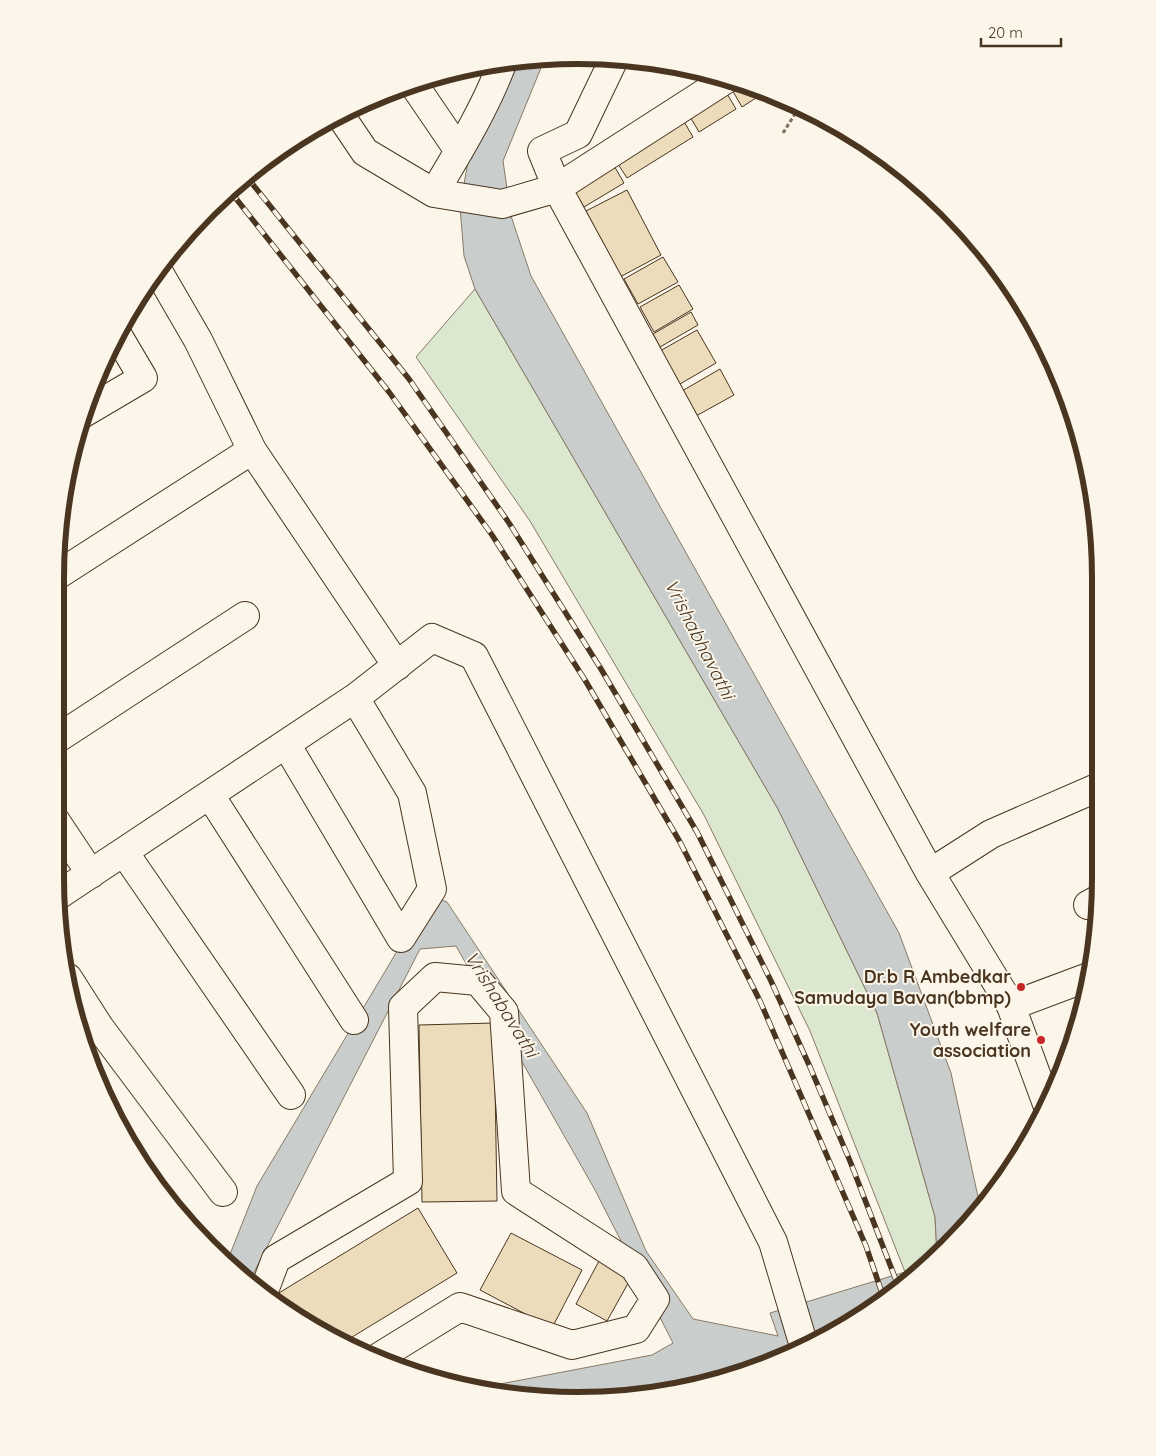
<svg xmlns="http://www.w3.org/2000/svg" width="1156" height="1456" viewBox="0 0 1156 1456" font-family="Quicksand,sans-serif">
	<rect width="100%" height="100%" fill="#fbf6e9"/>
	<path fill="#dce7d0" stroke="#887966" d="M 475,289 L 778,809 L 877,1013 L 935,1217 L 937,1255 L 928,1265 L 905,1272 L 810,1031 L 704,815 L 530,521 L 416,357 Z"/>
	<path fill="#c9cecd" stroke="#887966" d="M 545,58 L 503,161 L 511,216 L 531,276 L 899,933 L 951,1073 L 980,1206 L 937,1255 L 935,1217 L 877,1013 L 778,809 L 475,289 L 464,256 L 460,207 L 470,150 L 511,59 Z
		M 430,896 L 447,902 L 587,1113 L 646,1251 L 693,1319 L 778,1336 L 770,1313 L 928,1265 L 839,1331 L 713,1383 L 578,1401 L 479,1388 L 652,1355 L 673,1343 L 595,1190 L 456,946 L 420,949 L 250,1280 L 227,1262 L 257,1186 Z"/>
	<path fill="#ecdcbc" stroke="#4a3520" d="M 740,83 L 765,92 L 742,107 L 731,88 Z
		M 726,92 L 736,109 L 699,132 L 689,115 Z
		M 683,120 L 693,137 L 627,178 L 616,161 Z
		M 613,164 L 624,183 L 584,207 L 572,188 Z
		M 627,190 L 661,255 L 620,277 L 586,211 Z
		M 663,257 L 678,282 L 638,304 L 624,279 Z
		M 679,285 L 693,309 L 654,332 L 640,307 Z
		M 691,312 L 698,325 L 660,347 L 653,334 Z
		M 697,330 L 716,363 L 680,384 L 660,351 Z
		M 720,369 L 734,395 L 696,416 L 682,391 Z
		M 494,1023 L 497,1201 L 422,1202 L 419,1025 Z
		M 418,1208 L 457,1273 L 344,1342 L 316,1331 L 277,1301 L 274,1296 Z
		M 511,1233 L 582,1270 L 552,1328 L 480,1290 Z
		M 599,1261 L 631,1278 L 607,1321 L 576,1304 Z"/>
	<g fill="none" stroke-linecap="round" stroke-linejoin="round">
		<defs>
			<path id="minor" d="M 615,57 L 578,134 L 542,151 L 557,188 L 930,873 L 1011,1006 L 1047,1104
				M 412,82 L 459,151
				M 340,115 L 365,152 L 434,193 L 502,204 L 557,188 L 728,78
				M 434,193 C 459,151 486,107 503,61
				M 158,271 L 198,340 L 252,450 L 397,666
				M 82,414 L 143,378 L 117,334
				M 56,576 L 252,450
				M 55,740 L 245,616
				M 286,744 L 401,938 L 432,889 L 412,793 L 355,698
				M 210,795 L 354,1020
				M 55,820 L 91,874
				M 124,852 L 291,1095
				M 930,873 L 991,834 L 1101,786
				M 57,896 L 355,698 L 432,638 L 474,656 L 773,1242 L 804,1346
				M 1088,905 L 1099,899
				M 68,978 L 100,1028 L 223,1192
				M 1011,1006 L 1091,976
				M 264,1291 L 276,1259 L 408,1181 L 403,1007 L 435,977 L 478,981 L 504,1012 L 516,1191 L 634,1267 L 655,1299 L 636,1329 L 572,1345 L 460,1307 L 379,1357"/>
		</defs>
		<use href="#minor" stroke="#4a3520" stroke-width="30"/>
		<path stroke="#7f6f5c" stroke-width="3" stroke-dasharray="4 2.5" stroke-linecap="butt" d="M 783,133 L 800,106"/>
		<use href="#minor" stroke="#fbf6e9" stroke-width="28"/>
		<defs>
			<path id="rail" d="M 246,176 L 409,379 L 509,523 L 601,669 L 697,832 L 771,981 L 810,1067 L 850,1161 L 899,1288
				M 230,191 L 389,392 L 492,535 L 585,680 L 680,842 L 760,1001 L 866,1246 L 884,1299"/>
		</defs>
		<use href="#rail" stroke="#4a3520" stroke-width="5.5"/>
		<use href="#rail" stroke="#fbf6e9" stroke-width="4" stroke-dasharray="11" stroke-linecap="butt"/>
	</g>
	<g fill="#c62828" stroke="#fbf6e9" stroke-width="2">
		<circle cx="1021" cy="987" r="5"/>
		<circle cx="1041" cy="1040" r="5"/>
	</g>
	<g text-anchor="middle" stroke-width="4" stroke-linejoin="round" paint-order="stroke">
		<g font-size="18" font-weight="bold" fill="#4a3520" stroke="#fbf6e9" text-anchor="end">
			<text x="1011" y="983">Dr.b R Ambedkar<tspan x="1011" dy="21">Samudaya Bavan(bbmp)</tspan></text>
			<text x="1031" y="1036">Youth welfare<tspan x="1031" dy="21">association</tspan></text>
		</g>
		<g font-size="19" font-style="italic" fill="#4a3520" stroke="#fbf6e9">
			<text transform="translate(700 639) rotate(63)" y="7">Vrishabhavathi</text>
			<text transform="translate(502 1004) rotate(58)" y="7">Vrishabavathi</text>
		</g>
	</g>
	<path d="M0 0H1156V1456H0ZM578 64H578A514 514 0 0 1 1092 578V878A514 514 0 0 1 578 1392H578A514 514 0 0 1 64 878V578A514 514 0 0 1 578 64Z" fill="#fbf6e9" fill-rule="evenodd"/>
	<path fill="none" stroke="#4a3520" stroke-width="6" d="M578 64H578A514 514 0 0 1 1092 578V878A514 514 0 0 1 578 1392H578A514 514 0 0 1 64 878V578A514 514 0 0 1 578 64Z"/>
	<path d="M981 38v8h80v-8" fill="none" stroke="#4a3520" stroke-width="2.5"/>
	<text x="988" y="38" font-size="15" fill="#4a3520" stroke="#fbf6e9" stroke-width="4" paint-order="stroke">20 m</text>
</svg>
